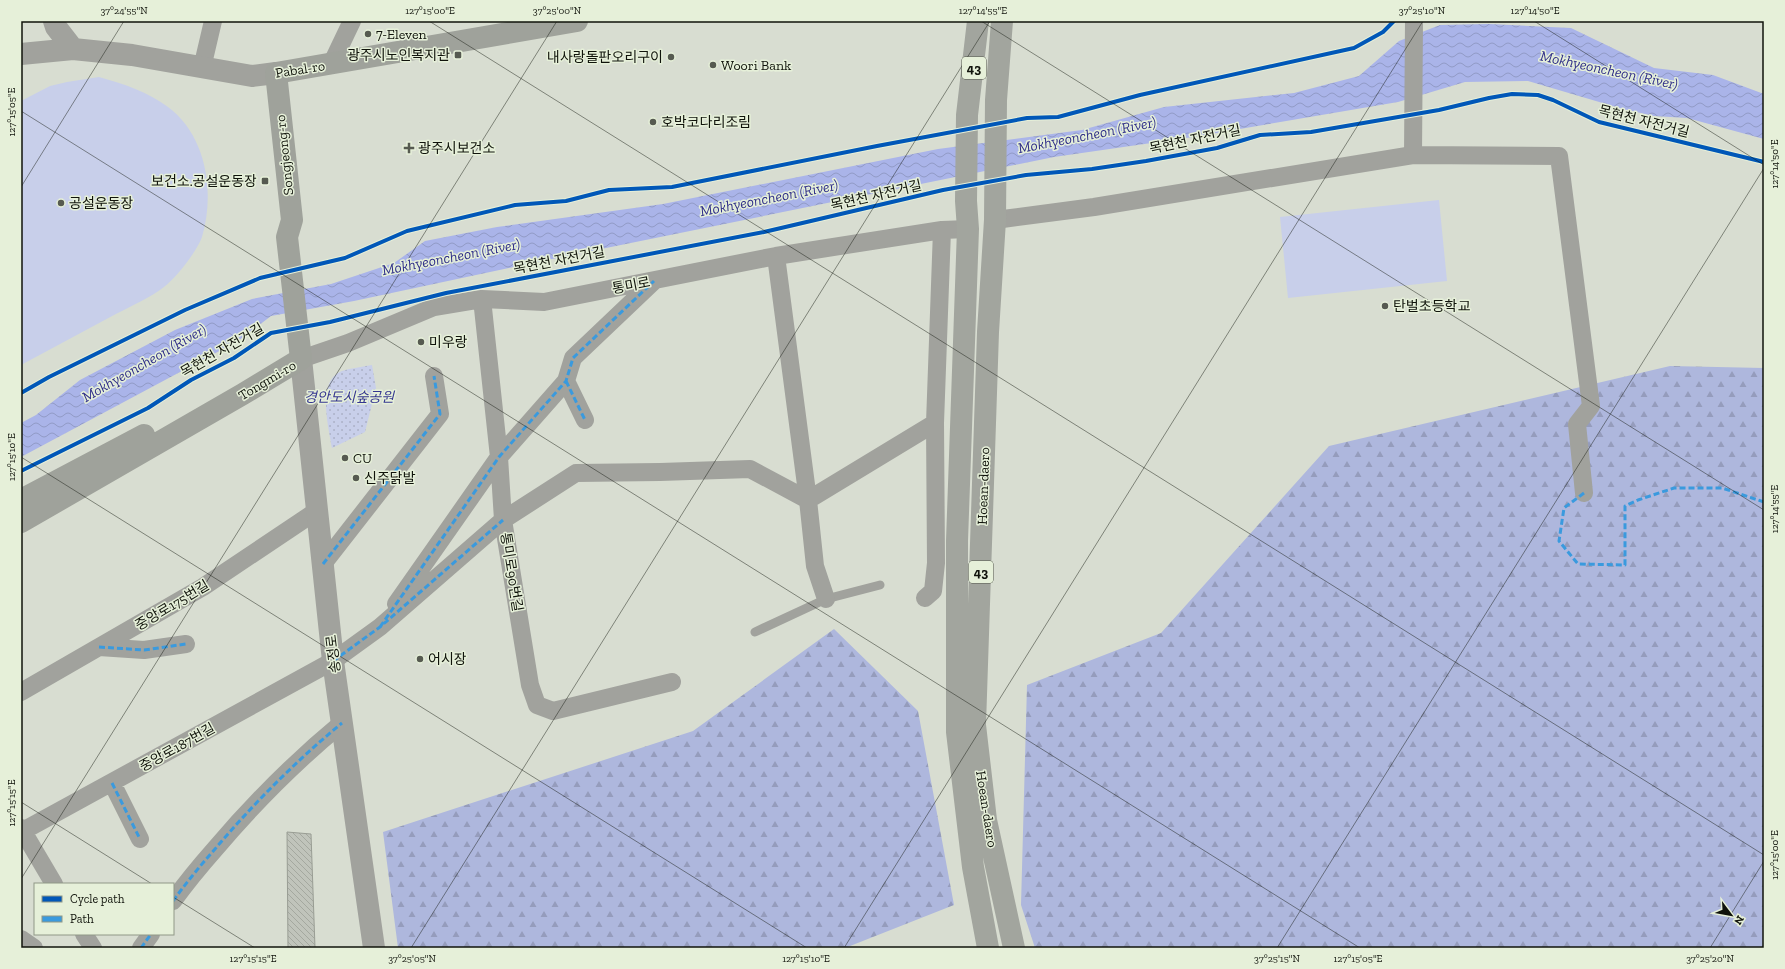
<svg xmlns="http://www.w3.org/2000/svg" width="1785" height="969" viewBox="0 0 1785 969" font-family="'Zilla Slab','Noto Sans KR',serif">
	<defs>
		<pattern id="forest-firs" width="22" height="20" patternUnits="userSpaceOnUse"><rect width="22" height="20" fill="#aeb7dd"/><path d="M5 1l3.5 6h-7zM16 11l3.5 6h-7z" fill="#959cbc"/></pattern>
		<pattern id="park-dots" width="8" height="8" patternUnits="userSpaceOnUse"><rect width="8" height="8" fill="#c8cfea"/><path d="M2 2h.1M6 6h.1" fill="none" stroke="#abb1c7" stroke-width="1.8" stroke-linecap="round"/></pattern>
		<pattern id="water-waves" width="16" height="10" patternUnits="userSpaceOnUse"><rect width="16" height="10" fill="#aab4e9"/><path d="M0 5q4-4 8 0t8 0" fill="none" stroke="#919ac6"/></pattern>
		<pattern id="building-back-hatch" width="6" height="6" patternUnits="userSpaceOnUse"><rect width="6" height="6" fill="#c0c4bb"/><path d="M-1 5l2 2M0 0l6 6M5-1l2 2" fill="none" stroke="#a4a89f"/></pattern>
	</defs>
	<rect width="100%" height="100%" fill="#d8ddd1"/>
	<path fill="#c8cfea" d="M 99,77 C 124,84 148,92 168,107 C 207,136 215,193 202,237 C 197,251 177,277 164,287 C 150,298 131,306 114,315 C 83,332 52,348 21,365 L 21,101 L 50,86 L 67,82 Z
		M 1439,200 L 1447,281 L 1288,298 L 1280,217 Z"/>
	<path fill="url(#forest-firs)" d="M 1670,366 L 1764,368 L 1764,948 L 1035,948 L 1021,905 L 1027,685 L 1161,633 L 1329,446 Z
		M 834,629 L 918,711 L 954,905 L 845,948 L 398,948 L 383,832 L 693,731 Z"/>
	<path fill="url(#park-dots)" d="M 372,365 L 376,388 L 365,432 L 332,448 C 329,427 316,381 342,371 C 351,368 362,367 372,365 Z"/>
	<path fill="url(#water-waves)" d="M 1489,24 L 1571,28 L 1654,68 L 1713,75 L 1764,94 L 1764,139 L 1687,118 L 1654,116 L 1623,109 L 1528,81 L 1465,82 L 1398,102 L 1193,137 L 1054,157 L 537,262 L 354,301 L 271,316 L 238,341 L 21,457 L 21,423 L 36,415 L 80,380 L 175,330 L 252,299 L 331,284 L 394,263 L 425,241 L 497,227 L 663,204 L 938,149 L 1082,130 L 1164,107 L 1294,93 L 1359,76 L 1399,41 L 1440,25 Z"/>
	<path fill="url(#building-back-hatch)" stroke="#999d94" d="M 287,832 L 311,834 L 315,948 L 288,948 Z"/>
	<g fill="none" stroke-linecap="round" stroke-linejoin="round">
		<path stroke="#a1a29d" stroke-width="9" d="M 755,632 L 826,599 L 880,585"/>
		<path stroke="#a1a29d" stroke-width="18" d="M 331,65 L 352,21
			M 202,68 L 213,21
			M 1413,155 L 1559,156 L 1591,406 L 1577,424 L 1584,493
			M 995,220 L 1094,207 L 1413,155 L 1414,21
			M 776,256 L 808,500 L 815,566 L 826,599
			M 482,299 L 499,457 L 503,520 L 530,685 L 537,705 L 553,711 L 672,682
			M 301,359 L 348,343 L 434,307 L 482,299 L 544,302 L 776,256 L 942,230 L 968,229
			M 566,381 L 585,420
			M 323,564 L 440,414 L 434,376
			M 925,598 L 933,591 L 936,563 L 935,423 L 942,230
			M 396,604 L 499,457 L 566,381 L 573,358 L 654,281
			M 99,647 L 144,650 L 186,644
			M 21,692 L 203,587 L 318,510
			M 112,783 L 140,839
			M 21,828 L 54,884
			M 21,832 L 333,661 L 380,627 L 503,520 L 576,473 L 660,472 L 750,469 L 808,500 L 935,423
			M 173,901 C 186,883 200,866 215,849 C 254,803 296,761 342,723
			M 84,934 L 93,948
			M 21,939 L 34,948
			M 141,948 L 151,934"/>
		<path stroke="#a1a29d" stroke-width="22" d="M 54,21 L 56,27 L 73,49
			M 21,54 L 73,49 L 132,55 L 252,76 L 276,73
			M 301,359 L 333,661 L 374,948"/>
		<path stroke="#9fa29b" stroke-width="22" d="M 301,359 L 287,237 L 292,220 L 276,73 L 577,21
			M 21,500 L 144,435
			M 21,522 L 243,394 L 301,359"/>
		<path stroke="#a2a59e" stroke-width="22" d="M 978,21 L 967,115 L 966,201 L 968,229 L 957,541 L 957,732 L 973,867 L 988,948
			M 1002,21 L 996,100 L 995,220 L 988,332 L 975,725 L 986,820 L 1014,948"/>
		<path stroke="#3a9ade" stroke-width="3" stroke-dasharray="6 3" stroke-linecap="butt" d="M 571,22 L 571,21
			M 566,381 L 585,420
			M 1584,493 L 1564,508 L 1559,541 L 1578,564 L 1625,565 L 1625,506 L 1638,500 L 1674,488 L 1722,488 L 1764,502
			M 323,564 L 440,414 L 434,376
			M 380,627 L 499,457 L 566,381 L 573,358 L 654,281
			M 99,647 L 144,650 L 186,644
			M 333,661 L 380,627 L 503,520
			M 112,783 L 140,839
			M 173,901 C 186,883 200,866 215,849 C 254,803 296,761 342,723
			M 141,948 L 151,934"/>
		<defs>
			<path id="cycleway" d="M 21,393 L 49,377 L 185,310 L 260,278 L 345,258 L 407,231 L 515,205 L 566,201 L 609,190 L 672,187 L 877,146 L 1027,118 L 1058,117 L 1140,95 L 1354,48 L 1383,32 L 1394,21
				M 21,471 L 148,408 L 191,380 L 234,358 L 271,333 L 330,322 L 446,293 L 764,232 L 943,190 L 1026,175 L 1092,169 L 1146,161 L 1217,148 L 1260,135 L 1311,132 L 1439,110 L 1489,98 L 1512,94 L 1538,95 L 1553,100 L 1599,122 L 1764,162"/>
		</defs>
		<use href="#cycleway" stroke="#e6f0d9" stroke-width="6"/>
		<use href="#cycleway" stroke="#0057b8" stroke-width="4"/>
	</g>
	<path fill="none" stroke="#10130b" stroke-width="1" stroke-opacity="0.45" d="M 429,21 L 1764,855M 981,21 L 1764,510M 1534,21 L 1764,165M 21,111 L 1360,948M 21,187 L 124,21M 21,457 L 807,948M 21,802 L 152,884M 21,879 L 557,21M 173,897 L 255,948M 411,948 L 990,21M 844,948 L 1423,21M 1277,948 L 1764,168M 1710,948 L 1764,861"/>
	<g fill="#565a50" stroke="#e6f0d9" stroke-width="1.5">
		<circle cx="368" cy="34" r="4"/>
		<rect x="454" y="51" width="8" height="8" rx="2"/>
		<circle cx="671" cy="57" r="4"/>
		<circle cx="713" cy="65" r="4"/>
		<circle cx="653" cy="122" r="4"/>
		<path d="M407 142h4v4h4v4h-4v4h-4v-4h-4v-4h4z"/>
		<rect x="261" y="177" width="8" height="8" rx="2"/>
		<circle cx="61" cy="203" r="4"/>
		<circle cx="1385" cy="306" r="4"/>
		<circle cx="421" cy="342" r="4"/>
		<circle cx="345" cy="458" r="4"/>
		<circle cx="356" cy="478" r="4"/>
		<circle cx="420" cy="659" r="4"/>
	</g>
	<g text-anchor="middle" stroke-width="3" stroke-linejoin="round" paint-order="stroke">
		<g fill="#e6f0d9" stroke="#505549" stroke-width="1">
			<rect x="962" y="57" width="24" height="22" rx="3"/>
			<rect x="969" y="561" width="24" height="22" rx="3"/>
		</g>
		<g font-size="13" font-weight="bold" fill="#10130b">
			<text x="974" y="73">43</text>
			<text x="981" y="577">43</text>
		</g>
		<g font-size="14" fill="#10130b" stroke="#e6f0d9" text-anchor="start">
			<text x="376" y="39">7-Eleven</text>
			<text x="450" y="60" text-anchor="end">광주시노인복지관</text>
			<text x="663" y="62" text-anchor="end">내사랑돌판오리구이</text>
			<text x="721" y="70">Woori Bank</text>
			<text x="661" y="127">호박코다리조림</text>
			<text x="418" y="153">광주시보건소</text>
			<text x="257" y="186" text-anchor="end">보건소.공설운동장</text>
			<text x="69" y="208">공설운동장</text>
			<text x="1393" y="311">탄벌초등학교</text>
			<text x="429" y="347">미우랑</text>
			<text x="353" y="463">CU</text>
			<text x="364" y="483">신주닭발</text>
			<text x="428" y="664">어시장</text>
		</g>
		<g font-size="14" fill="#10130b" stroke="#e6f0d9">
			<text transform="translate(300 69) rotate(-9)" y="5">Pabal-ro</text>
			<text transform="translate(1644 121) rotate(14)" y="5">목현천 자전거길</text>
			<text transform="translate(1195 139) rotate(-12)" y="5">목현천 자전거길</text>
			<text transform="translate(284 155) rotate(-96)" y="5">Songjeong-ro</text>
			<text transform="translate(876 195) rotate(-13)" y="5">목현천 자전거길</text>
			<text transform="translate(559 260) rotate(-11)" y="5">목현천 자전거길</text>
			<text transform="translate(631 285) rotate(-11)" y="5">통미로</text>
			<text transform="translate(222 350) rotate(-30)" y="5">목현천 자전거길</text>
			<text transform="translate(267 380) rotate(-31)" y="5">Tongmi-ro</text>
			<text transform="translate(983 486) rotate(-88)" y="5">Hoean-daero</text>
			<text transform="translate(512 572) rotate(81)" y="5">통미로90번길</text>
			<text transform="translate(172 605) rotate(-31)" y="5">중앙로175번길</text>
			<text transform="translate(333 654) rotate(-97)" y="5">송정로</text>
			<text transform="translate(177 747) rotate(-29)" y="5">중앙로187번길</text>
			<text transform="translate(987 809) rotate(81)" y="5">Hoean-daero</text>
		</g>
		<g font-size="14" font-style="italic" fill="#343590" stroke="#e6f0d9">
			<text x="349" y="402">경안도시숲공원</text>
		</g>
		<g font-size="15" font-style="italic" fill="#2f2e89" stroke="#e6f0d9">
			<text transform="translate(1609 70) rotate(12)" y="5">Mokhyeoncheon (River)</text>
			<text transform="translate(1087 135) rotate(-11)" y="5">Mokhyeoncheon (River)</text>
			<text transform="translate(769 198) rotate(-11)" y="5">Mokhyeoncheon (River)</text>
			<text transform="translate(451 257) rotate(-11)" y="5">Mokhyeoncheon (River)</text>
			<text transform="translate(144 363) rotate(-30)" y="5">Mokhyeoncheon (River)</text>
		</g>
	</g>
	<rect width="1785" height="969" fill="none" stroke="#e6f0d9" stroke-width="44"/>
	<rect x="34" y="883" width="140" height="52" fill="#e6f0d9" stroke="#909887"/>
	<rect x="42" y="896" width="20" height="6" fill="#0057b8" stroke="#909887"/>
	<text x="70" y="903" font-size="12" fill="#10130b">Cycle path</text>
	<rect x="42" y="916" width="20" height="6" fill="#3a9ade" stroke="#909887"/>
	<text x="70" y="923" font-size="12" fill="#10130b">Path</text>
	<g transform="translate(1731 915) rotate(122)" stroke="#e6f0d9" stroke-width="3" paint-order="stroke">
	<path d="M0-3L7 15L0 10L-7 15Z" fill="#10130b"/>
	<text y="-6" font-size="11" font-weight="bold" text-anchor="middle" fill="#10130b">N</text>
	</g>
	<rect x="22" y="22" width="1741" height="925" fill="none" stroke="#10130b" stroke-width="1.5"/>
	<g font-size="10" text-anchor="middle" fill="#10130b">
		<text x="124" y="14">37°24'55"N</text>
		<text x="430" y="14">127°15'00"E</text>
		<text x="557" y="14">37°25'00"N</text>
		<text x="983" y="14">127°14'55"E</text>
		<text x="1422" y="14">37°25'10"N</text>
		<text x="1535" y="14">127°14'50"E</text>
		<text transform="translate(11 112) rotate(-90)" y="4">127°15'05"E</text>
		<text transform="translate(1774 164) rotate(-90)" y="4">127°14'50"E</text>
		<text transform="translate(11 457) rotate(-90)" y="4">127°15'10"E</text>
		<text transform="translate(1774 509) rotate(-90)" y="4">127°14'55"E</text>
		<text transform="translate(11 803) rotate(-90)" y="4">127°15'15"E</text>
		<text transform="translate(1774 855) rotate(-90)" y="4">127°15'00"E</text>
		<text x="253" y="962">127°15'15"E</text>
		<text x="412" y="962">37°25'05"N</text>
		<text x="806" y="962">127°15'10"E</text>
		<text x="1277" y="962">37°25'15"N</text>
		<text x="1358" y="962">127°15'05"E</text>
		<text x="1710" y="962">37°25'20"N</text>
	</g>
</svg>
